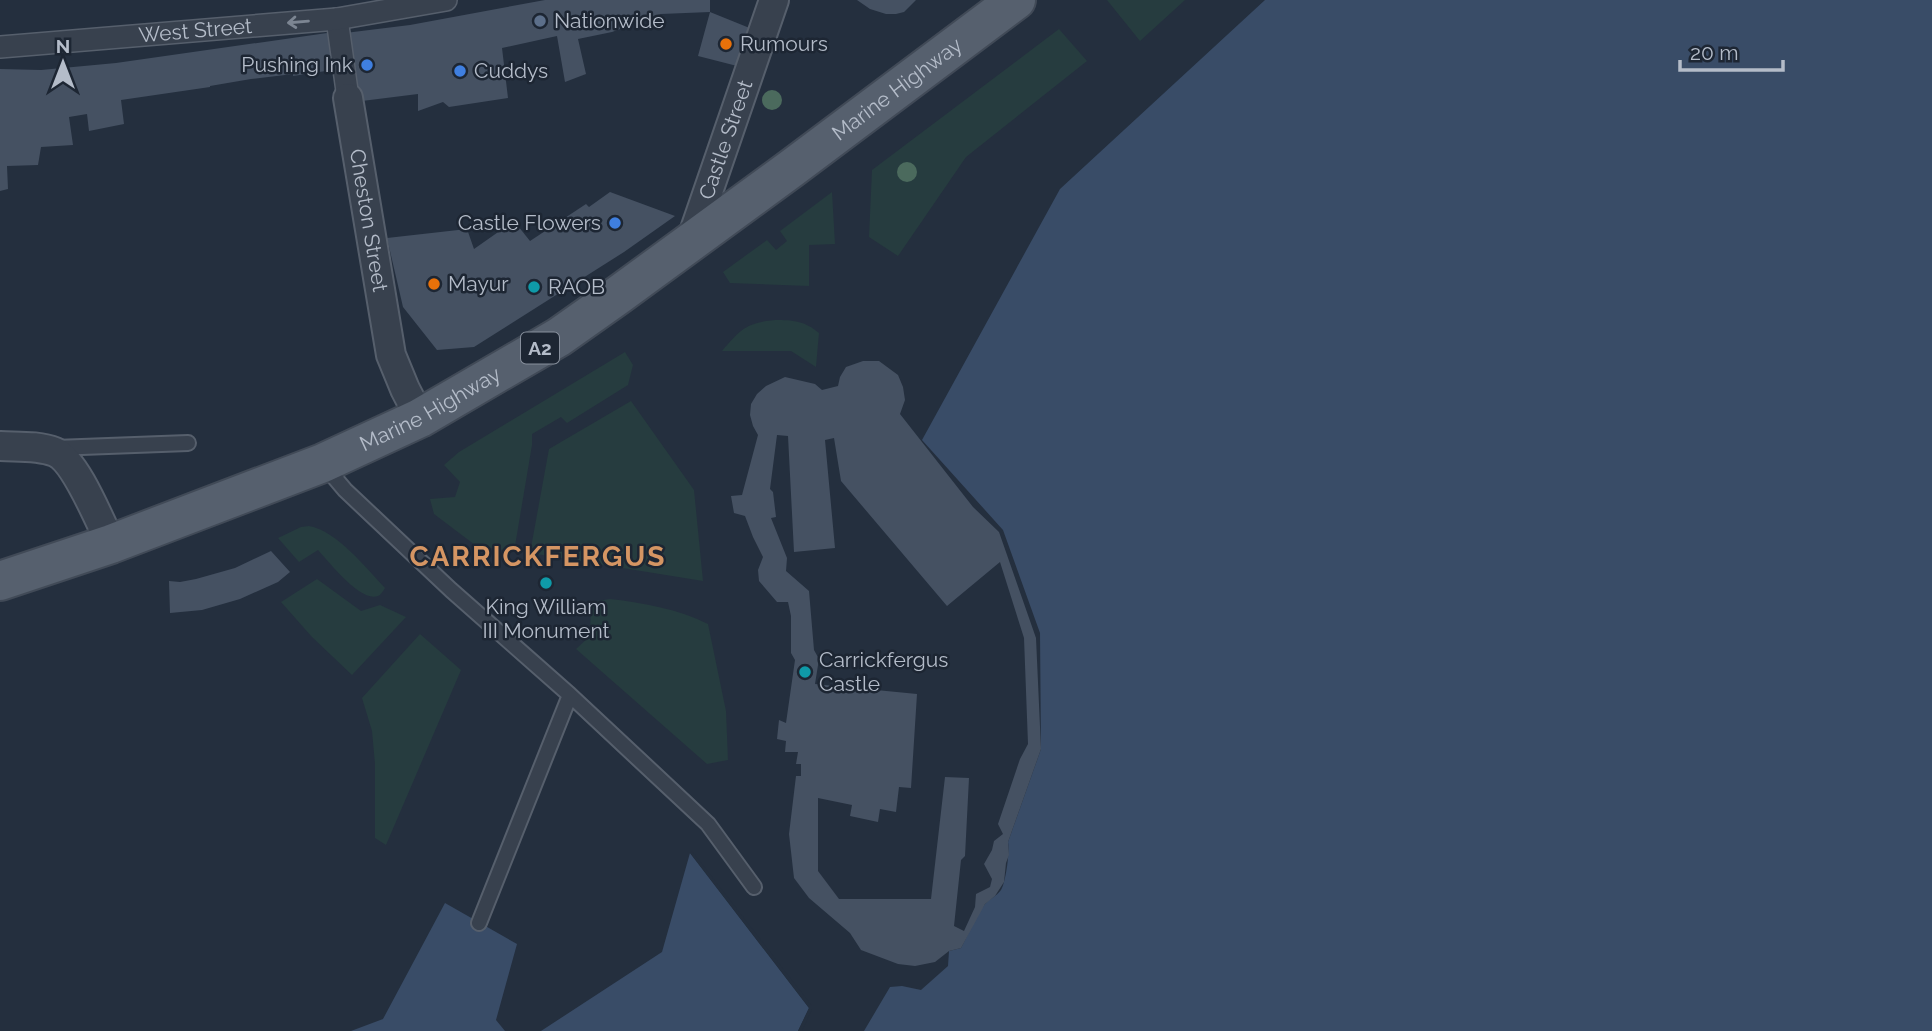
<svg xmlns="http://www.w3.org/2000/svg" width="1932" height="1031" viewBox="0 0 1932 1031" font-family="Raleway,sans-serif">
	<rect width="100%" height="100%" fill="#242f3e"/>
	<path fill="#263c3f" d="M 1107,0 L 1185,0 L 1140,41 Z
		M 1059,29 L 1087,61 L 966,157 L 898,256 L 869,237 L 872,170 Z
		M 832,192 L 835,244 L 809,245 L 809,286 L 730,283 L 723,272 L 767,240 L 776,250 L 787,241 L 780,231 Z
		M 775,320 C 793,320 805,321 819,333 L 816,367 L 791,351 L 722,351 C 741,329 746,323 775,320 Z
		M 625,352 L 633,365 L 628,385 L 567,423 L 561,417 L 532,434 L 532,445 L 514,552 L 475,545 L 434,514 L 430,499 L 455,497 L 460,482 L 444,465 L 459,452 Z
		M 631,401 L 694,490 L 703,581 L 530,553 L 549,449 Z
		M 309,526 C 337,531 366,568 385,588 C 383,591 381,595 378,596 C 361,603 328,561 318,550 L 299,562 L 278,538 L 301,527 Z
		M 317,579 L 361,611 L 380,605 L 406,617 L 352,675 L 312,637 L 281,602 Z
		M 610,599 C 644,603 678,609 708,624 L 726,711 L 728,760 L 707,764 L 576,649 L 590,636 L 591,602 Z
		M 420,634 L 461,670 L 386,845 L 375,838 L 375,764 L 372,731 L 362,698 Z"/>
	<path fill="#394c67" d="M 1265,0 L 1932,0 L 1932,1031 L 864,1031 L 890,987 L 902,986 L 921,990 L 948,966 L 949,951 L 961,948 C 968,935 976,915 985,904 C 989,899 997,896 1001,890 C 1006,882 1010,850 1008,842 L 1041,749 L 1040,633 L 1003,530 L 922,440 L 1060,189 Z
		M 690,853 L 809,1008 L 798,1031 L 541,1031 L 662,952 Z
		M 445,903 L 517,944 L 496,1020 L 505,1031 L 351,1031 L 383,1019 Z"/>
	<path fill="#242f3e" d="M 692,851 L 812,1006 L 812,1009 L 802,1031 L 798,1031 L 809,1008 L 690,853 Z"/>
	<path fill="#455162" fill-rule="evenodd" d="M 545,0 L 710,0 L 710,12 L 661,14 L 612,32 L 578,39 L 586,74 L 565,82 L 557,36 L 502,48 L 508,98 L 449,107 L 443,102 L 418,111 L 418,94 L 354,102 L 345,33 L 410,25 Z
		M 857,0 L 916,0 L 904,12 L 896,14 L 886,14 L 870,9 Z
		M 710,12 L 757,31 L 741,67 L 698,56 Z
		M 334,32 L 339,69 L 293,76 L 293,74 L 251,79 L 210,86 L 210,87 L 121,100 L 124,124 L 89,131 L 87,114 L 69,117 L 73,145 L 41,147 L 38,165 L 7,166 L 8,189 L 0,191 L 0,69 L 41,70 L 116,63 Z
		M 610,192 L 675,216 L 624,252 L 474,347 L 437,350 L 403,307 L 387,238 L 467,229 L 474,249 L 514,221 L 530,241 L 586,204 L 589,207 Z
		M 863,361 L 879,361 L 898,375 L 903,387 L 905,400 L 900,414 L 973,507 L 999,532 L 1036,638 L 1041,749 L 1008,842 L 1009,855 L 1006,863 L 1004,882 L 995,896 L 985,904 L 961,948 L 949,951 L 935,962 L 915,966 L 898,964 L 861,950 L 850,933 L 809,898 L 794,878 L 789,834 L 796,776 L 801,776 L 801,764 L 796,764 L 798,752 L 785,752 L 786,741 L 777,739 L 779,720 L 786,723 L 795,660 L 791,653 L 791,616 L 788,602 L 777,602 L 759,581 L 758,570 L 763,557 L 753,537 L 745,516 L 734,513 L 731,496 L 742,495 L 758,435 L 753,426 L 750,415 L 751,404 L 757,394 L 766,386 L 785,377 L 815,384 L 822,390 L 838,386 L 840,377 L 846,367 ZM 777,435 L 788,436 L 794,552 L 835,548 L 825,440 L 834,438 L 841,481 L 947,606 L 1000,562 L 1024,638 L 1028,744 L 1020,759 L 998,824 L 1003,834 L 994,841 L 992,850 L 984,864 L 992,879 L 990,887 L 976,894 L 975,907 L 964,931 L 954,926 L 961,860 L 965,856 L 969,778 L 945,777 L 931,899 L 839,899 L 818,871 L 818,798 L 852,805 L 850,816 L 878,822 L 880,809 L 896,812 L 899,787 L 911,788 L 917,694 L 815,684 L 819,659 L 814,650 L 809,591 L 786,571 L 787,558 L 771,518 L 776,517 L 773,492 L 770,489 Z
		M 271,551 L 290,572 L 278,582 L 240,599 L 202,610 L 170,613 L 169,581 L 180,582 L 196,579 L 235,568 Z"/>
	<g fill="none" stroke-linecap="round" stroke-linejoin="round">
		<defs>
			<path id="service" d="M 55,448 L 188,443
				M 324,465 L 345,490 L 451,590 L 570,695 L 708,824 L 754,887
				M 479,923 L 570,695"/>
			<g id="pedestrian">
				<path d="M 337,19 L 348,98"/>
				<path id="s1" d="M 0,47 L 337,19 L 446,0"/>
			</g>
			<g id="minor">
				<path id="s2" d="M 348,98 L 391,355 L 405,389 L 420,418"/>
				<path id="s3" d="M 691,241 L 774,0"/>
				<path d="M 0,446 C 17,447 38,445 55,452 C 76,461 100,522 111,544"/>
			</g>
			<g id="primary">
				<path id="s4" d="M 0,581 L 111,544 L 323,463 L 420,418 L 559,337 L 617,296 L 792,168 L 1016,0"/>
			</g>
		</defs>
		<use href="#service" stroke="#565f6c" stroke-width="18"/>
		<use href="#pedestrian" stroke="#565f6c" stroke-width="24"/>
		<use href="#minor" stroke="#565f6c" stroke-width="32"/>
		<use href="#primary" stroke="#414a57" stroke-width="42"/>
		<use href="#service" stroke="#38414e" stroke-width="14"/>
		<use href="#pedestrian" stroke="#38414e" stroke-width="21"/>
		<use href="#minor" stroke="#38414e" stroke-width="28"/>
		<use href="#primary" stroke="#56606e" stroke-width="38"/>
	</g>
	<g fill="#4b6a5d">
		<circle cx="772" cy="100" r="10"/>
		<circle cx="907" cy="172" r="10"/>
	</g>
	<defs><path id="oneway-shaft" d="M-6 0H5M1.5-3L5.5 0L1.5 3" fill="none" stroke-width="1.6" stroke-linecap="round" stroke-linejoin="round" transform="scale(1.75)"/></defs>
	<use stroke="#7c8592" href="#oneway-shaft" transform="translate(298 22) rotate(175)"/>
	<circle fill="#5c6f8a" stroke="#1d2633" stroke-width="2.5" cx="540" cy="21" r="7"/>
	<g fill="#e8710a" stroke="#1d2633" stroke-width="2.5">
		<circle cx="726" cy="44" r="7"/>
		<circle cx="434" cy="284" r="7"/>
	</g>
	<g fill="#3f7fe0" stroke="#1d2633" stroke-width="2.5">
		<circle cx="367" cy="65" r="7"/>
		<circle cx="460" cy="71" r="7"/>
		<circle cx="615" cy="223" r="7"/>
	</g>
	<g fill="#0f9aa8" stroke="#1d2633" stroke-width="2.5">
		<circle cx="534" cy="287" r="7"/>
		<circle cx="546" cy="583" r="7"/>
		<circle cx="805" cy="672" r="7"/>
	</g>
	<g text-anchor="middle" stroke-width="5" stroke-linejoin="round" paint-order="stroke">
		<rect fill="#1d2633" stroke="#878f9c" stroke-width="2" x="521" y="332.5" width="38" height="31" rx="5"/>
		<g font-size="19" font-weight="bold" fill="#b4bcc9">
			<text x="540" y="355">A2</text>
		</g>
		<g font-size="21" fill="#b4bcc9" stroke="#1d2633" text-anchor="start">
			<text x="554" y="28">Nationwide</text>
			<text x="740" y="51">Rumours</text>
			<text x="353" y="72" text-anchor="end">Pushing Ink</text>
			<text x="474" y="78">Cuddys</text>
			<text x="601" y="230" text-anchor="end">Castle Flowers</text>
			<text x="448" y="291">Mayur</text>
			<text x="548" y="294">RAOB</text>
			<text x="546" y="614" text-anchor="middle">King William<tspan x="546" dy="24">III Monument</tspan></text>
			<text x="819" y="667">Carrickfergus<tspan x="819" dy="24">Castle</tspan></text>
		</g>
		<g font-size="21" fill="#b4bcc9" stroke="#1d2633">
			<text dy="7" stroke="none"><textPath href="#s1" startOffset="196">West Street</textPath></text>
			<text dy="7" stroke="none"><textPath href="#s4" startOffset="1031">Marine Highway</textPath></text>
			<text dy="7" stroke="none"><textPath href="#s3" startOffset="107">Castle Street</textPath></text>
			<text dy="7" stroke="none"><textPath href="#s2" startOffset="124">Cheston Street</textPath></text>
			<text dy="7" stroke="none"><textPath href="#s4" startOffset="464">Marine Highway</textPath></text>
		</g>
		<g font-size="28" font-weight="bold" letter-spacing="2" fill="#d59563" stroke="#1d2633">
			<text x="538" y="566">CARRICKFERGUS</text>
		</g>
	</g>
	<g transform="translate(63 63)" stroke="#1d2633" stroke-width="5" paint-order="stroke">
	<path d="M0-5L12 26L0 18L-12 26Z" fill="#b4bcc9"/>
	<text y="-10" font-size="19" font-weight="bold" text-anchor="middle" fill="#b4bcc9">N</text>
	</g>
	<path d="M1680 60v10h103v-10" fill="none" stroke="#b4bcc9" stroke-width="3.5"/>
	<text x="1690" y="60" font-size="21" fill="#b4bcc9" stroke="#1d2633" stroke-width="5" paint-order="stroke">20 m</text>
</svg>
